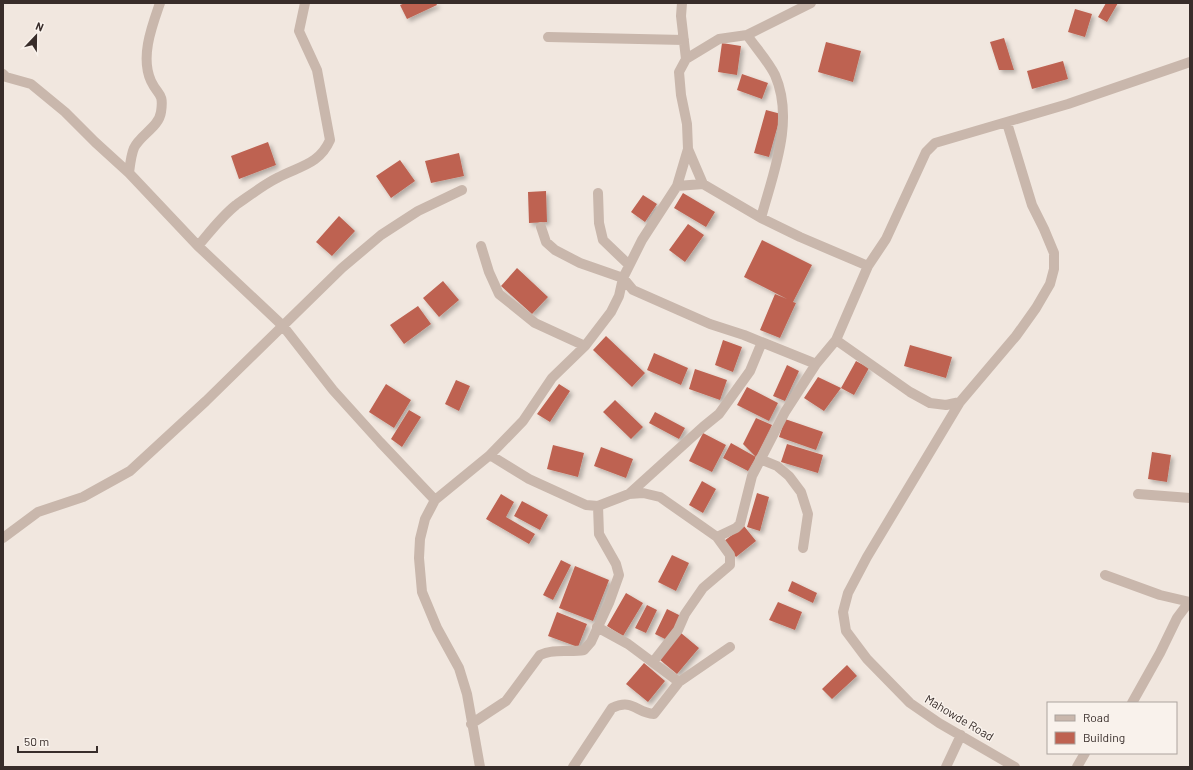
<svg xmlns="http://www.w3.org/2000/svg" width="1193" height="770" viewBox="0 0 1193 770" font-family="Barlow,sans-serif">
	<defs>
		<filter id="shadow"><feDropShadow dx="3" dy="3" stdDeviation="2" flood-color="#0004"/></filter>
	</defs>
	<rect width="100%" height="100%" fill="#f1e7df"/>
	<path fill="#be6251" filter="url(#shadow)" d="M 405,3 L 436,3 L 437,5 L 407,19 L 400,5 Z
		M 1106,3 L 1118,3 L 1107,22 L 1098,17 Z
		M 1075,9 L 1092,14 L 1085,37 L 1068,32 Z
		M 1004,38 L 1014,70 L 999,70 L 990,42 Z
		M 826,42 L 861,51 L 853,82 L 818,72 Z
		M 722,43 L 741,46 L 737,75 L 718,72 Z
		M 1063,61 L 1068,79 L 1032,89 L 1027,71 Z
		M 742,74 L 768,83 L 762,99 L 737,90 Z
		M 766,110 L 781,114 L 769,157 L 754,153 Z
		M 268,142 L 276,165 L 239,179 L 231,156 Z
		M 459,153 L 464,176 L 431,183 L 425,161 Z
		M 400,160 L 415,181 L 391,198 L 376,176 Z
		M 546,191 L 547,222 L 529,223 L 528,192 Z
		M 683,193 L 715,212 L 706,227 L 674,208 Z
		M 643,195 L 657,204 L 645,222 L 631,212 Z
		M 339,216 L 355,231 L 332,256 L 316,242 Z
		M 688,224 L 704,235 L 685,262 L 669,250 Z
		M 762,240 L 812,265 L 793,302 L 796,303 L 780,338 L 760,330 L 775,294 L 787,299 L 744,277 Z
		M 517,268 L 548,297 L 532,314 L 501,286 Z
		M 443,281 L 459,300 L 439,317 L 423,298 Z
		M 418,306 L 431,324 L 404,344 L 390,325 Z
		M 606,336 L 645,373 L 632,387 L 593,350 Z
		M 723,340 L 742,347 L 733,372 L 715,365 Z
		M 910,345 L 952,357 L 946,378 L 904,366 Z
		M 654,353 L 688,368 L 681,385 L 647,370 Z
		M 856,361 L 869,368 L 854,395 L 841,388 Z
		M 787,365 L 799,371 L 785,401 L 773,396 Z
		M 695,369 L 727,380 L 720,400 L 689,389 Z
		M 818,377 L 841,388 L 824,411 L 804,398 Z
		M 456,380 L 470,386 L 459,411 L 445,404 Z
		M 386,384 L 411,400 L 394,428 L 369,412 Z
		M 559,384 L 570,391 L 550,422 L 537,414 Z
		M 747,387 L 778,403 L 769,421 L 737,405 Z
		M 615,400 L 643,427 L 631,439 L 603,412 Z
		M 409,410 L 421,417 L 402,447 L 391,439 Z
		M 655,412 L 685,428 L 679,439 L 649,423 Z
		M 756,418 L 772,425 L 756,457 L 743,444 Z
		M 785,419 L 823,432 L 816,450 L 779,437 Z
		M 703,433 L 726,445 L 712,472 L 689,461 Z
		M 731,443 L 756,457 L 748,471 L 723,458 Z
		M 787,444 L 823,455 L 818,473 L 781,462 Z
		M 553,445 L 584,453 L 578,477 L 547,469 Z
		M 601,447 L 633,459 L 626,478 L 594,466 Z
		M 1152,452 L 1171,455 L 1167,482 L 1148,479 Z
		M 702,481 L 716,489 L 703,513 L 689,505 Z
		M 757,493 L 769,497 L 760,531 L 747,527 Z
		M 501,494 L 514,502 L 506,517 L 535,534 L 529,544 L 486,519 Z
		M 522,501 L 548,515 L 540,530 L 514,516 Z
		M 744,526 L 756,541 L 736,557 L 724,541 Z
		M 672,555 L 689,563 L 676,591 L 658,582 Z
		M 561,560 L 571,565 L 553,600 L 543,595 Z
		M 575,566 L 609,580 L 593,621 L 559,608 Z
		M 792,581 L 817,593 L 813,603 L 788,591 Z
		M 626,593 L 643,603 L 623,636 L 607,626 Z
		M 778,602 L 802,612 L 795,630 L 769,620 Z
		M 647,605 L 657,610 L 646,633 L 635,628 Z
		M 667,609 L 681,616 L 669,641 L 655,634 Z
		M 557,612 L 587,624 L 578,647 L 548,636 Z
		M 681,633 L 699,648 L 677,674 L 659,659 Z
		M 644,663 L 665,681 L 648,702 L 626,684 Z
		M 847,665 L 857,676 L 832,699 L 822,689 Z"/>
	<g fill="none" stroke-linecap="round" stroke-linejoin="round">
		<path stroke="#c9b7ac" stroke-width="10" d="M 682,3 L 681,16 L 686,59
			M 747,35 C 756,48 768,61 775,75 C 795,121 773,173 761,218
			M 548,37 L 684,40
			M 3,74 L 6,77 L 31,84 L 65,112 L 95,142 L 129,173 L 198,246 L 283,326 L 333,390 L 380,442 L 435,500
			M 688,149 L 703,184
			M 129,173 C 130,165 131,155 134,148 C 140,135 159,127 161,112 C 164,92 158,96 151,81 C 140,57 152,26 160,3
			M 677,186 L 703,184 L 761,218 L 800,237 L 868,266 L 886,239 L 926,152 L 935,143 L 1068,104 L 1190,62
			M 598,193 L 599,223 L 603,240 L 629,265
			M 541,227 L 546,242 L 555,250 L 580,263 L 623,278 L 633,290 L 710,324 L 744,335 L 816,364 L 836,340 L 868,266
			M 198,246 C 210,232 221,217 236,205 C 249,196 263,185 277,178 C 299,166 319,165 330,140 L 317,70 L 299,31 L 305,3
			M 481,246 L 489,272 L 499,294 L 535,323 L 585,346
			M 836,340 L 910,392 L 930,403 L 946,405 L 960,402 L 1016,336 L 1036,308 L 1050,284 L 1054,269 L 1054,253 L 1044,229 L 1032,205 L 1007,123
			M 960,402 L 867,557 L 848,593 L 843,612 L 846,631 L 867,659 L 910,703 L 939,723 L 1015,767
			M 490,455 L 523,421 L 552,378 L 585,346 L 611,312 L 619,296 L 623,278 L 642,240 L 677,186 L 688,149 L 687,124 L 681,95 L 679,72 L 686,59 L 719,39 L 747,35 L 811,3
			M 760,459 L 777,466 L 789,476 L 801,492 L 808,514 L 803,548
			M 629,494 L 703,427 L 719,414 L 750,371 L 762,342
			M 1138,494 L 1190,498
			M 3,538 L 38,512 L 83,497 L 130,471 L 206,401 L 342,268 L 381,235 L 418,211 L 462,190
			M 1105,575 L 1160,595 L 1190,602
			M 597,627 L 628,644 L 679,682
			M 653,662 L 678,630 L 685,614 L 703,588 L 730,565 L 730,555 L 717,537
			M 1132,703 L 1160,653 L 1177,618 L 1189,602
			M 471,724 L 506,701 L 540,655 C 554,648 569,653 584,650 L 591,642 L 609,603 L 619,575 L 616,564 L 599,534 L 598,506
			M 480,767 L 467,694 L 459,668 L 437,628 L 422,592 L 419,558 L 420,539 L 425,519 L 435,500 L 490,455 L 529,479 L 586,505 L 598,506 L 629,494 L 643,493 L 660,497 L 717,537 L 736,528 L 740,524 L 752,476 L 785,412 L 816,364
			M 573,767 L 612,708 C 633,698 636,713 654,714 L 679,682 L 730,647
			M 946,767 L 961,735
			M 1077,767 L 1085,753"/>
	</g>
	<g text-anchor="middle" stroke-width="3" stroke-linejoin="round" paint-order="stroke">
		<g font-size="12" fill="#382d2a" stroke="#f9f2ec">
			<text transform="translate(959 718) rotate(31)" y="4">Mahowde Road</text>
		</g>
	</g>
	<rect width="1193" height="770" fill="none" stroke="#382d2a" stroke-width="8"/>
	<rect x="1047" y="702" width="130" height="52" fill="#f9f2ec" stroke="#aca39e"/>
	<rect x="1055" y="715" width="20" height="6" fill="#c9b7ac" stroke="#aca39e"/>
	<text x="1083" y="722" font-size="12" fill="#382d2a">Road</text>
	<rect x="1055" y="732" width="20" height="12" fill="#be6251" stroke="#aca39e"/>
	<text x="1083" y="742" font-size="12" fill="#382d2a">Building</text>
	<g transform="translate(36 36) rotate(22)" stroke="#f9f2ec" stroke-width="3" paint-order="stroke">
	<path d="M0-3L7 15L0 10L-7 15Z" fill="#382d2a"/>
	<text y="-6" font-size="11" font-weight="bold" text-anchor="middle" fill="#382d2a">N</text>
	</g>
	<path d="M18 746v6h79v-6" fill="none" stroke="#382d2a" stroke-width="2"/>
	<text x="24" y="746" font-size="12" fill="#382d2a" stroke="#f9f2ec" stroke-width="3" paint-order="stroke">50 m</text>
</svg>
